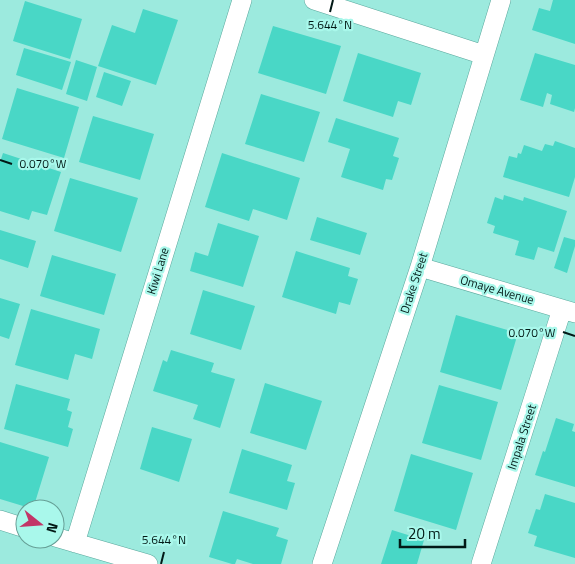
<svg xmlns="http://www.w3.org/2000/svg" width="575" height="564" viewBox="0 0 575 564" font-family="'Titillium Web',sans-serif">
	<rect width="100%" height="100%" fill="#9ceade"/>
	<path fill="#49d7c6" d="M 553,0 L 575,0 L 575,44 L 532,30 L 539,8 L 550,11 Z
		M 25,1 L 82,19 L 70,59 L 13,41 Z
		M 143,9 L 178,20 L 156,85 L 98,66 L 112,25 L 135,33 Z
		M 273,26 L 341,46 L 326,94 L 258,73 Z
		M 24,48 L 71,62 L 62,90 L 16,75 Z
		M 358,53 L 421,73 L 411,105 L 398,101 L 393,117 L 343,101 Z
		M 535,53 L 575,65 L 575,108 L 574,112 L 550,104 L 552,95 L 547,93 L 543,107 L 520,100 Z
		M 76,60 L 97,67 L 87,101 L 66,94 Z
		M 104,72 L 131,81 L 122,106 L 96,97 Z
		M 17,88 L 79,107 L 64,158 L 2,139 Z
		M 261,94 L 320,112 L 304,162 L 245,144 Z
		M 93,116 L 154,134 L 140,180 L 79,162 Z
		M 336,118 L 399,138 L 393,156 L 399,158 L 392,180 L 386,179 L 383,190 L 341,177 L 350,149 L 328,142 Z
		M 555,141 L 575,148 L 575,177 L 569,197 L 503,177 L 509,156 L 517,158 L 518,153 L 521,154 L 524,145 L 542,151 L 545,144 L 553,146 Z
		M 3,153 L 61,172 L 47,215 L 32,211 L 29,220 L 0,211 L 0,162 Z
		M 222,153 L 300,178 L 287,220 L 253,209 L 249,221 L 205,207 Z
		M 70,178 L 138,198 L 121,252 L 54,231 Z
		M 504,195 L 523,201 L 524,197 L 567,211 L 554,252 L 538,247 L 534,260 L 515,255 L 519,241 L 493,233 L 495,226 L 487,223 L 495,197 L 503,200 Z
		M 317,217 L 367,233 L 360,255 L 310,240 Z
		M 218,223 L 259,236 L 243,287 L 190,271 L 195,252 L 208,256 Z
		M 0,230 L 36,241 L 28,268 L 0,259 Z
		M 564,237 L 575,240 L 575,246 L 567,273 L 554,268 Z
		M 296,251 L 350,268 L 348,276 L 358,279 L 350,305 L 339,302 L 336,314 L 282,297 Z
		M 52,255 L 116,274 L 104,315 L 40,296 Z
		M 203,290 L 255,306 L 241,350 L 190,334 Z
		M 0,298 L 20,304 L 9,339 L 0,336 Z
		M 31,309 L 100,329 L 92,359 L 75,354 L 68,380 L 15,365 Z
		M 456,315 L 518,333 L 501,390 L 440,372 Z
		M 171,350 L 214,363 L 211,372 L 235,379 L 220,428 L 193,419 L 198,405 L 153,391 L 163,360 L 167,362 Z
		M 265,383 L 322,401 L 306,450 L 250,433 Z
		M 16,384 L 70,399 L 67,410 L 72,412 L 68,427 L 73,429 L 68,447 L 4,429 Z
		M 439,385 L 498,402 L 481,460 L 422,443 Z
		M 556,418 L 574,424 L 572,431 L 575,432 L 575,487 L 535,475 L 543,451 L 545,452 Z
		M 152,427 L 192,439 L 179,482 L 140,469 Z
		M 0,442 L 49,457 L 33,509 L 0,499 Z
		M 242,449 L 292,465 L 287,481 L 295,483 L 287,510 L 229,493 Z
		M 411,454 L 473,473 L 456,530 L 394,511 Z
		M 545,494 L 575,503 L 575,558 L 534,546 L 537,536 L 528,533 L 536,509 L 540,510 Z
		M 223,511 L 279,528 L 276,536 L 288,540 L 281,564 L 253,564 L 237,559 L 235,564 L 232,564 L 209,557 Z
		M 392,530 L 424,540 L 417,564 L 381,564 Z"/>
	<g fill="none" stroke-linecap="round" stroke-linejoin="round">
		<defs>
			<path id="street" d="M 314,0 L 484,55
				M 420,267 L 575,313
				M 0,520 L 25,528
				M 55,537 L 148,564
				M 75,543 L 242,0
				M 322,564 L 420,267 L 501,0
				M 481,564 L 562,309"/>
		</defs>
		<use href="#street" stroke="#5aa89d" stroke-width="20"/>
		<use href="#street" stroke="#fff" stroke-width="19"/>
	</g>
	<path fill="none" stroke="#021916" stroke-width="2" d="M 330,12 L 333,0M 0,160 L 12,164M 563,332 L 575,336M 161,564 L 164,552"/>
	<g text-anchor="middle" stroke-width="4.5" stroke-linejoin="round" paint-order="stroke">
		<g font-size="12" fill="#021916" stroke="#a9f8eb">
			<text transform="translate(158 271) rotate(-73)" y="4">Kiwi Lane</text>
			<text transform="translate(414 283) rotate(-72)" y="4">Drake Street</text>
			<text transform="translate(497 290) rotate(16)" y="4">Omaye Avenue</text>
			<text transform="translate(522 437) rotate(-72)" y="4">Impala Street</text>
		</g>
	</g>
	<g font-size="12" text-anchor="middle" fill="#021916" stroke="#a9f8eb" stroke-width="4.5" stroke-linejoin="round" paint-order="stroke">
		<text x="330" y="29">5.644°N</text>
		<text x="43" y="168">0.070°W</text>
		<text x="532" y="337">0.070°W</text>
		<text x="164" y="544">5.644°N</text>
	</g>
	<g transform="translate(40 524) rotate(107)"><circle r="24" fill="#a9f8eb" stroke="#669f96"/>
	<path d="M0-4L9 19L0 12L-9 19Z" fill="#c23567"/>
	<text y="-8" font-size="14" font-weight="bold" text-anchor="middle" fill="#021916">N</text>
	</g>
	<path d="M400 539v8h65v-8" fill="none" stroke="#021916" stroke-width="2.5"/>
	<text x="408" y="539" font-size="15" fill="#021916" stroke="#a9f8eb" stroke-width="4" paint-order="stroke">20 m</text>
</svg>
